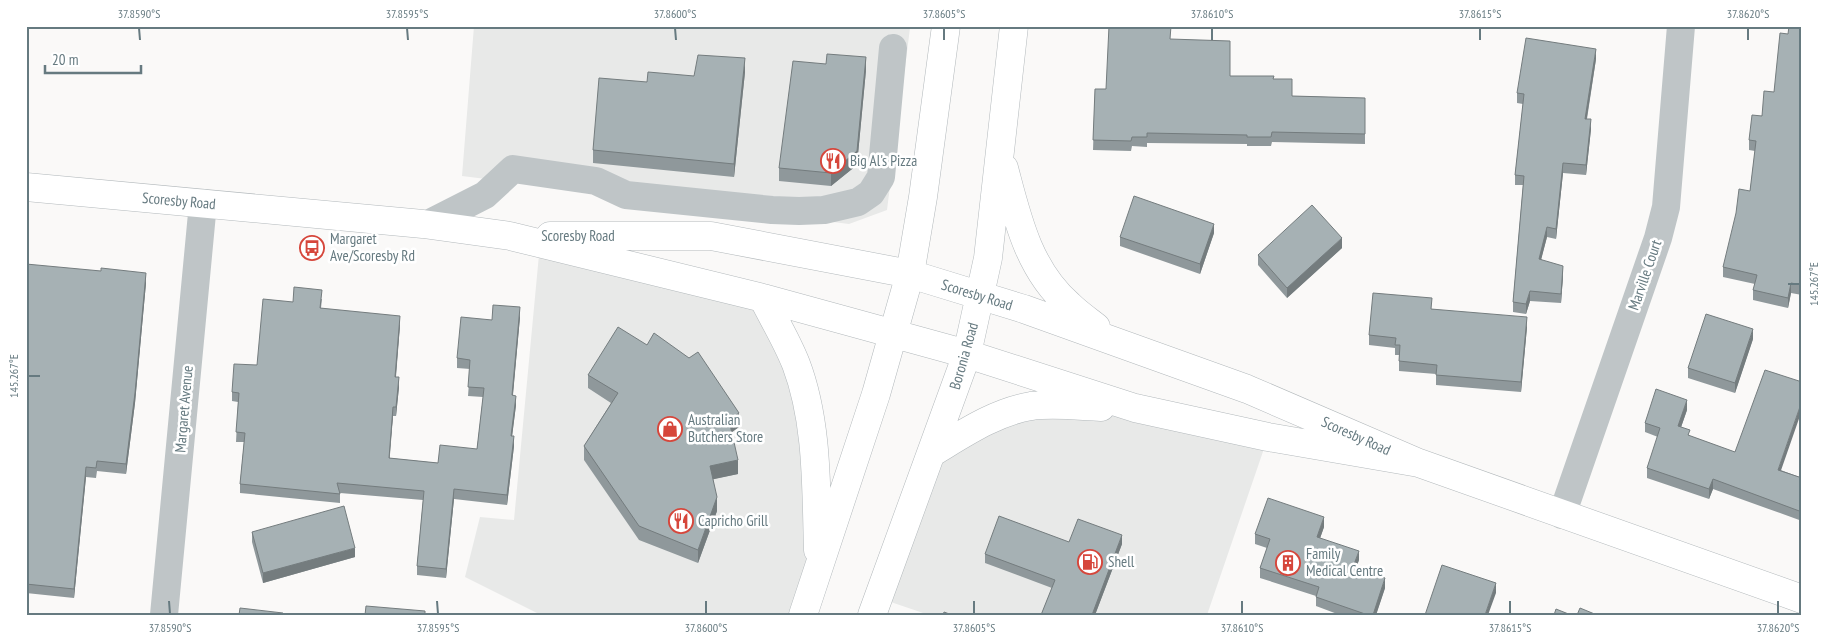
<svg xmlns="http://www.w3.org/2000/svg" width="1828" height="641" viewBox="0 0 1828 641" font-family="'PT Sans Narrow',sans-serif">
	<rect width="100%" height="100%" fill="#faf9f8"/>
	<path fill="#e8e9e8" d="M 474,26 L 862,26 L 910,28 L 887,210 L 849,224 L 462,176 Z
		M 540,244 L 763,298 L 789,348 L 819,566 L 802,615 L 541,615 L 465,577 L 480,517 L 514,520 Z
		M 1049,405 L 1268,437 L 1207,615 L 929,615 L 879,598 L 933,452 Z"/>
	<g fill="none" stroke-linecap="round" stroke-linejoin="round">
		<defs>
			<path id="major" d="M 1004,168 C 1017,217 1028,269 1069,305 C 1077,313 1087,320 1096,327
				M 26,187 L 423,224 L 510,236 L 763,298 L 847,321 L 967,354 L 1135,408 L 1268,437 L 1419,463
				M 550,236 L 711,236 L 910,274 L 1024,309 L 1247,389 L 1419,463 L 1802,599
				M 763,298 C 774,320 787,341 796,364 C 818,422 816,488 818,550
				M 933,452 C 963,434 995,412 1031,406 C 1054,403 1078,406 1101,407
				M 803,615 L 876,394 L 910,274 L 923,197 L 946,26
				M 872,615 L 967,354 L 988,258 L 1014,26"/>
		</defs>
		<use href="#major" stroke="#b3b9bc" stroke-width="29"/>
		<path stroke="#bfc5c7" stroke-width="28" d="M 428,224 L 485,195 L 513,169 L 596,181 L 626,195 L 772,210 L 799,211 L 824,210 L 858,202 L 871,193 L 881,177 L 893,48
			M 1562,515 L 1658,238 L 1666,207 L 1681,26
			M 164,615 L 203,203"/>
		<use href="#major" stroke="#fff" stroke-width="28"/>
	</g>
	<path fill="#8f989b" d="M 1802,26 L 1802,295 L 1791,293 L 1788,308 L 1753,300 L 1753,290 L 1755,284 L 1723,277 L 1723,267 L 1750,191 L 1755,151 L 1749,150 L 1749,140 L 1774,92 L 1788,34 Z
		M 1170,39 L 1230,76 L 1274,79 L 1292,96 L 1365,98 L 1365,144 L 1272,142 L 1271,146 L 1247,146 L 1247,144 L 1147,143 L 1147,147 L 1132,146 L 1131,151 L 1093,150 L 1095,89 L 1106,89 Z
		M 1596,59 L 1587,119 L 1591,129 L 1586,175 L 1563,173 L 1556,239 L 1547,237 L 1541,259 L 1563,276 L 1561,303 L 1530,301 L 1526,314 L 1513,312 L 1513,302 L 1523,185 L 1515,185 L 1515,175 L 1523,104 L 1517,103 L 1517,93 Z
		M 866,70 L 857,165 L 831,186 L 779,181 L 779,168 Z
		M 745,72 L 734,177 L 593,163 L 593,150 L 647,82 L 694,76 Z
		M 1214,233 L 1200,274 L 1120,246 L 1120,237 Z
		M 1342,248 L 1287,298 L 1258,265 L 1258,255 Z
		M 26,264 L 146,283 L 135,403 L 126,474 L 97,471 L 96,478 L 86,477 L 74,598 L 26,593 Z
		M 322,299 L 321,308 L 400,325 L 396,377 L 399,387 L 396,416 L 393,416 L 389,458 L 438,463 L 477,449 L 483,397 L 468,396 L 470,369 L 457,368 L 457,358 L 492,320 L 520,317 L 513,395 L 516,405 L 512,436 L 514,446 L 507,505 L 454,499 L 446,578 L 417,575 L 417,566 L 423,500 L 340,493 L 340,503 L 240,493 L 240,484 L 244,442 L 236,442 L 238,402 L 232,401 L 232,392 L 257,365 L 293,302 Z
		M 1432,309 L 1527,327 L 1521,392 L 1436,385 L 1436,374 L 1399,371 L 1399,355 L 1395,355 L 1395,348 L 1369,345 L 1369,335 Z
		M 1753,339 L 1735,393 L 1688,378 L 1688,368 Z
		M 588,375 L 739,427 L 732,432 L 738,474 L 713,479 L 717,511 L 698,563 L 639,540 L 584,460 L 584,446 L 611,403 L 588,388 Z
		M 1687,410 L 1681,427 L 1690,436 L 1802,478 L 1802,521 L 1713,489 L 1709,499 L 1647,478 L 1647,468 L 1658,437 L 1645,432 L 1645,423 Z
		M 1324,527 L 1320,538 L 1359,560 L 1356,568 L 1385,588 L 1376,615 L 1340,615 L 1316,606 L 1316,596 L 1260,578 L 1260,568 L 1267,548 L 1255,544 L 1255,534 Z
		M 252,532 L 355,557 L 263,583 L 252,542 Z
		M 1069,542 L 1122,544 L 1095,615 L 1041,615 L 1052,588 L 985,563 L 985,554 Z"/>
	<path fill="#747c7e" d="M 1596,49 L 1596,59 L 1585,129 L 1585,119 Z
		M 866,57 L 866,70 L 857,165 L 831,186 L 831,173 Z
		M 745,58 L 745,72 L 734,177 L 734,164 Z
		M 1591,119 L 1591,129 L 1586,175 L 1586,165 Z
		M 1563,163 L 1563,173 L 1556,239 L 1556,229 Z
		M 1214,224 L 1214,233 L 1200,274 L 1200,264 Z
		M 1547,227 L 1547,237 L 1539,268 L 1539,259 Z
		M 1342,238 L 1342,248 L 1287,298 L 1287,288 Z
		M 1563,266 L 1563,276 L 1561,303 L 1561,294 Z
		M 146,273 L 146,283 L 135,403 L 126,474 L 126,464 Z
		M 1791,283 L 1791,293 L 1788,308 L 1788,298 Z
		M 1530,291 L 1530,301 L 1526,314 L 1526,304 Z
		M 520,307 L 520,317 L 512,404 L 512,395 Z
		M 400,316 L 400,325 L 395,386 L 395,377 Z
		M 1527,317 L 1527,327 L 1521,392 L 1521,382 Z
		M 1753,329 L 1753,339 L 1735,393 L 1735,383 Z
		M 399,377 L 399,387 L 396,416 L 396,407 Z
		M 516,396 L 516,405 L 511,445 L 511,436 Z
		M 1687,400 L 1687,410 L 1678,436 L 1678,426 Z
		M 1802,401 L 1802,410 L 1778,479 L 1778,470 Z
		M 393,407 L 393,416 L 389,467 L 389,458 Z
		M 739,413 L 739,427 L 729,434 L 729,420 Z
		M 514,436 L 514,446 L 507,505 L 507,495 Z
		M 738,460 L 738,474 L 710,480 L 710,466 Z
		M 86,467 L 86,477 L 74,598 L 74,589 Z
		M 1713,479 L 1713,489 L 1709,499 L 1709,489 Z
		M 454,489 L 454,499 L 446,578 L 446,569 Z
		M 717,497 L 717,511 L 698,563 L 698,550 Z
		M 1324,517 L 1324,527 L 1317,547 L 1317,537 Z
		M 1122,535 L 1122,544 L 1095,615 L 1092,615 Z
		M 355,548 L 355,557 L 263,583 L 263,573 Z
		M 1359,551 L 1359,560 L 1353,576 L 1353,567 Z
		M 1385,578 L 1385,588 L 1376,615 L 1373,615 Z
		M 1496,583 L 1496,593 L 1488,615 L 1485,615 Z"/>
	<path fill="#a6b1b4" stroke="#747c7e" d="M 1109,26 L 1171,26 L 1170,39 L 1230,41 L 1230,76 L 1274,76 L 1273,79 L 1292,79 L 1292,96 L 1365,98 L 1365,134 L 1272,132 L 1271,137 L 1247,137 L 1247,135 L 1147,133 L 1147,137 L 1132,137 L 1131,141 L 1093,140 L 1095,89 L 1106,89 Z
		M 1789,26 L 1802,26 L 1802,285 L 1791,283 L 1788,298 L 1753,290 L 1757,275 L 1723,267 L 1736,213 L 1739,189 L 1750,191 L 1756,141 L 1749,140 L 1752,115 L 1762,116 L 1764,91 L 1774,92 L 1780,33 L 1788,34 Z
		M 1526,38 L 1596,49 L 1585,119 L 1591,119 L 1586,165 L 1563,163 L 1556,229 L 1547,227 L 1539,259 L 1563,266 L 1561,294 L 1530,291 L 1526,304 L 1513,302 L 1524,176 L 1515,175 L 1524,94 L 1517,93 Z
		M 827,54 L 866,57 L 857,151 L 831,173 L 779,168 L 793,61 L 826,64 Z
		M 698,55 L 745,58 L 734,164 L 593,150 L 599,78 L 647,82 L 648,72 L 694,76 Z
		M 1134,196 L 1214,224 L 1200,264 L 1120,237 Z
		M 1312,205 L 1342,238 L 1287,288 L 1258,255 Z
		M 26,264 L 101,271 L 101,268 L 146,273 L 135,393 L 126,464 L 97,461 L 96,468 L 86,467 L 74,589 L 26,584 Z
		M 294,287 L 322,290 L 320,308 L 400,316 L 395,377 L 399,377 L 396,407 L 393,407 L 389,458 L 438,463 L 440,445 L 477,449 L 484,388 L 468,387 L 470,360 L 457,358 L 461,317 L 492,320 L 493,305 L 520,307 L 512,395 L 516,396 L 511,436 L 514,436 L 507,495 L 454,489 L 446,569 L 417,566 L 424,491 L 337,483 L 340,494 L 240,484 L 245,433 L 236,432 L 239,393 L 232,392 L 234,364 L 257,365 L 263,299 L 293,302 Z
		M 1373,293 L 1432,298 L 1431,309 L 1527,317 L 1521,382 L 1436,375 L 1437,365 L 1399,361 L 1400,345 L 1395,345 L 1396,338 L 1369,335 Z
		M 1706,314 L 1753,329 L 1735,383 L 1688,368 Z
		M 618,327 L 647,345 L 654,333 L 689,358 L 698,352 L 739,413 L 729,420 L 738,460 L 710,466 L 717,497 L 698,550 L 639,526 L 584,446 L 618,393 L 588,375 Z
		M 1765,370 L 1802,382 L 1802,401 L 1778,470 L 1802,478 L 1802,512 L 1713,479 L 1709,489 L 1647,468 L 1660,428 L 1645,423 L 1656,389 L 1687,400 L 1678,426 L 1690,430 L 1688,435 L 1735,452 Z
		M 1268,498 L 1324,517 L 1317,537 L 1359,551 L 1353,567 L 1385,578 L 1373,615 L 1368,615 L 1316,597 L 1319,587 L 1260,568 L 1270,539 L 1255,534 Z
		M 344,506 L 355,548 L 263,573 L 252,532 Z
		M 999,516 L 1069,542 L 1078,519 L 1122,535 L 1092,615 L 1041,615 L 1055,580 L 985,554 Z
		M 1442,565 L 1496,583 L 1485,615 L 1425,615 Z
		M 366,606 L 425,611 L 425,615 L 365,615 Z
		M 240,608 L 283,613 L 283,615 L 239,615 Z
		M 1580,608 L 1597,615 L 1577,615 Z
		M 1556,609 L 1571,615 L 1554,615 Z
		M 944,612 L 952,615 L 943,615 Z"/>
	<path fill="none" stroke="#667a80" stroke-width="2" d="M 139,28 L 140,40M 407,28 L 408,40M 675,28 L 676,40M 944,28 L 944,40M 1212,28 L 1212,40M 1480,28 L 1480,40M 1748,28 L 1748,40M 1788,284 L 1800,284M 28,376 L 40,376M 169,601 L 170,614M 437,601 L 438,614M 706,601 L 706,614M 974,601 L 974,614M 1242,601 L 1242,614M 1510,601 L 1510,614M 1778,601 L 1778,614"/>
	<defs>
		<symbol id="restaurant-ring" viewBox="-11 -11 22 22"><circle r="9.5" fill="#fff" stroke="#d6463b" stroke-width="1.5"/><path d="M-5-6h1v4h1v-4h1v4h1v-4h1v5L-1.5 .5V6h-2V.5L-5-1ZM5-6V6H3V1.5H1.5Q1.5-4 5-6Z" fill="#d6463b"/></symbol>
		<symbol id="bus-ring" viewBox="-11 -11 22 22"><circle r="9.5" fill="#fff" stroke="#d6463b" stroke-width="1.5"/><path d="M-5-6H5V4H4V6H2V4H-2V6H-4V4H-5ZM-3.5-4V0h7V-4ZM-3.5 1.2v1.5H-2V1.2ZM2 1.2v1.5H3.5V1.2Z" fill="#d6463b"/></symbol>
		<symbol id="shop-ring" viewBox="-11 -11 22 22"><circle r="9.5" fill="#fff" stroke="#d6463b" stroke-width="1.5"/><path d="M-5-2.5h2.3a2.7 3.5 0 0 1 5.4 0H5L5.5 6h-11ZM-1.5-2.5h3a1.5 2.3 0 0 0-3 0Z" fill="#d6463b"/></symbol>
		<symbol id="fuel-ring" viewBox="-11 -11 22 22"><circle r="9.5" fill="#fff" stroke="#d6463b" stroke-width="1.5"/><path d="M-5.5-6h7V0h2V4h1.3V-2.5L3-4.5l.8-.8L6-3V5H2.5V1h-1V6h-7ZM-4.2-4.7v3.2H.2V-4.7Z" fill="#d6463b"/></symbol>
		<symbol id="building-ring" viewBox="-11 -11 22 22"><circle r="9.5" fill="#fff" stroke="#d6463b" stroke-width="1.5"/><path d="M-4-6H4V6H1V3H-1V6H-4ZM-2.5-4.3h1.7v1.8h-1.7ZM.8-4.3h1.7v1.8H.8ZM-2.5-1h1.7V.8h-1.7ZM.8-1h1.7V.8H.8Z" fill="#d6463b"/></symbol>
	</defs>
	<g fill-rule="evenodd">
		<use href="#restaurant-ring" x="819" y="147" width="28" height="28"/>
		<use href="#bus-ring" x="298" y="234" width="28" height="28"/>
		<use href="#shop-ring" x="656" y="415" width="28" height="28"/>
		<use href="#restaurant-ring" x="667" y="507" width="28" height="28"/>
		<use href="#fuel-ring" x="1076" y="548" width="28" height="28"/>
		<use href="#building-ring" x="1274" y="549" width="28" height="28"/>
	</g>
	<g text-anchor="middle" stroke-width="5" stroke-linejoin="round" paint-order="stroke">
		<g font-size="15" fill="#667a80" stroke="#fff" text-anchor="start">
			<text x="850" y="166">Big Al's Pizza</text>
			<text x="330" y="244">Margaret<tspan x="330" dy="17">Ave/Scoresby Rd</tspan></text>
			<text x="688" y="425">Australian<tspan x="688" dy="17">Butchers Store</tspan></text>
			<text x="698" y="526">Capricho Grill</text>
			<text x="1306" y="559">Family<tspan x="1306" dy="17">Medical Centre</tspan></text>
			<text x="1108" y="567">Shell</text>
		</g>
		<g font-size="15" fill="#667a80" stroke="#fff">
			<text transform="translate(179 201) rotate(5)" y="5">Scoresby Road</text>
			<text x="578" y="241">Scoresby Road</text>
			<text transform="translate(1645 275) rotate(-71)" y="5">Marville Court</text>
			<text transform="translate(977 295) rotate(17)" y="5">Scoresby Road</text>
			<text transform="translate(964 356) rotate(-74)" y="5">Boronia Road</text>
			<text transform="translate(184 409) rotate(-85)" y="5">Margaret Avenue</text>
			<text transform="translate(1356 436) rotate(24)" y="5">Scoresby Road</text>
		</g>
	</g>
	<rect width="1828" height="641" fill="none" stroke="#ffffff" stroke-width="55"/>
	<path d="M45 65v8h96v-8" fill="none" stroke="#667a80" stroke-width="2.5"/>
	<text x="52" y="65" font-size="15" fill="#667a80" stroke="#ffffff" stroke-width="4" paint-order="stroke">20 m</text>
	<rect x="28" y="28" width="1772" height="586" fill="none" stroke="#667a80" stroke-width="2"/>
	<g font-size="12" text-anchor="middle" fill="#667a80">
		<text x="139" y="18">37.8590°S</text>
		<text x="407" y="18">37.8595°S</text>
		<text x="675" y="18">37.8600°S</text>
		<text x="944" y="18">37.8605°S</text>
		<text x="1212" y="18">37.8610°S</text>
		<text x="1480" y="18">37.8615°S</text>
		<text x="1748" y="18">37.8620°S</text>
		<text transform="translate(1814 284) rotate(-90)" y="4">145.267°E</text>
		<text transform="translate(14 376) rotate(-90)" y="4">145.267°E</text>
		<text x="170" y="632">37.8590°S</text>
		<text x="438" y="632">37.8595°S</text>
		<text x="706" y="632">37.8600°S</text>
		<text x="974" y="632">37.8605°S</text>
		<text x="1242" y="632">37.8610°S</text>
		<text x="1510" y="632">37.8615°S</text>
		<text x="1778" y="632">37.8620°S</text>
	</g>
</svg>
